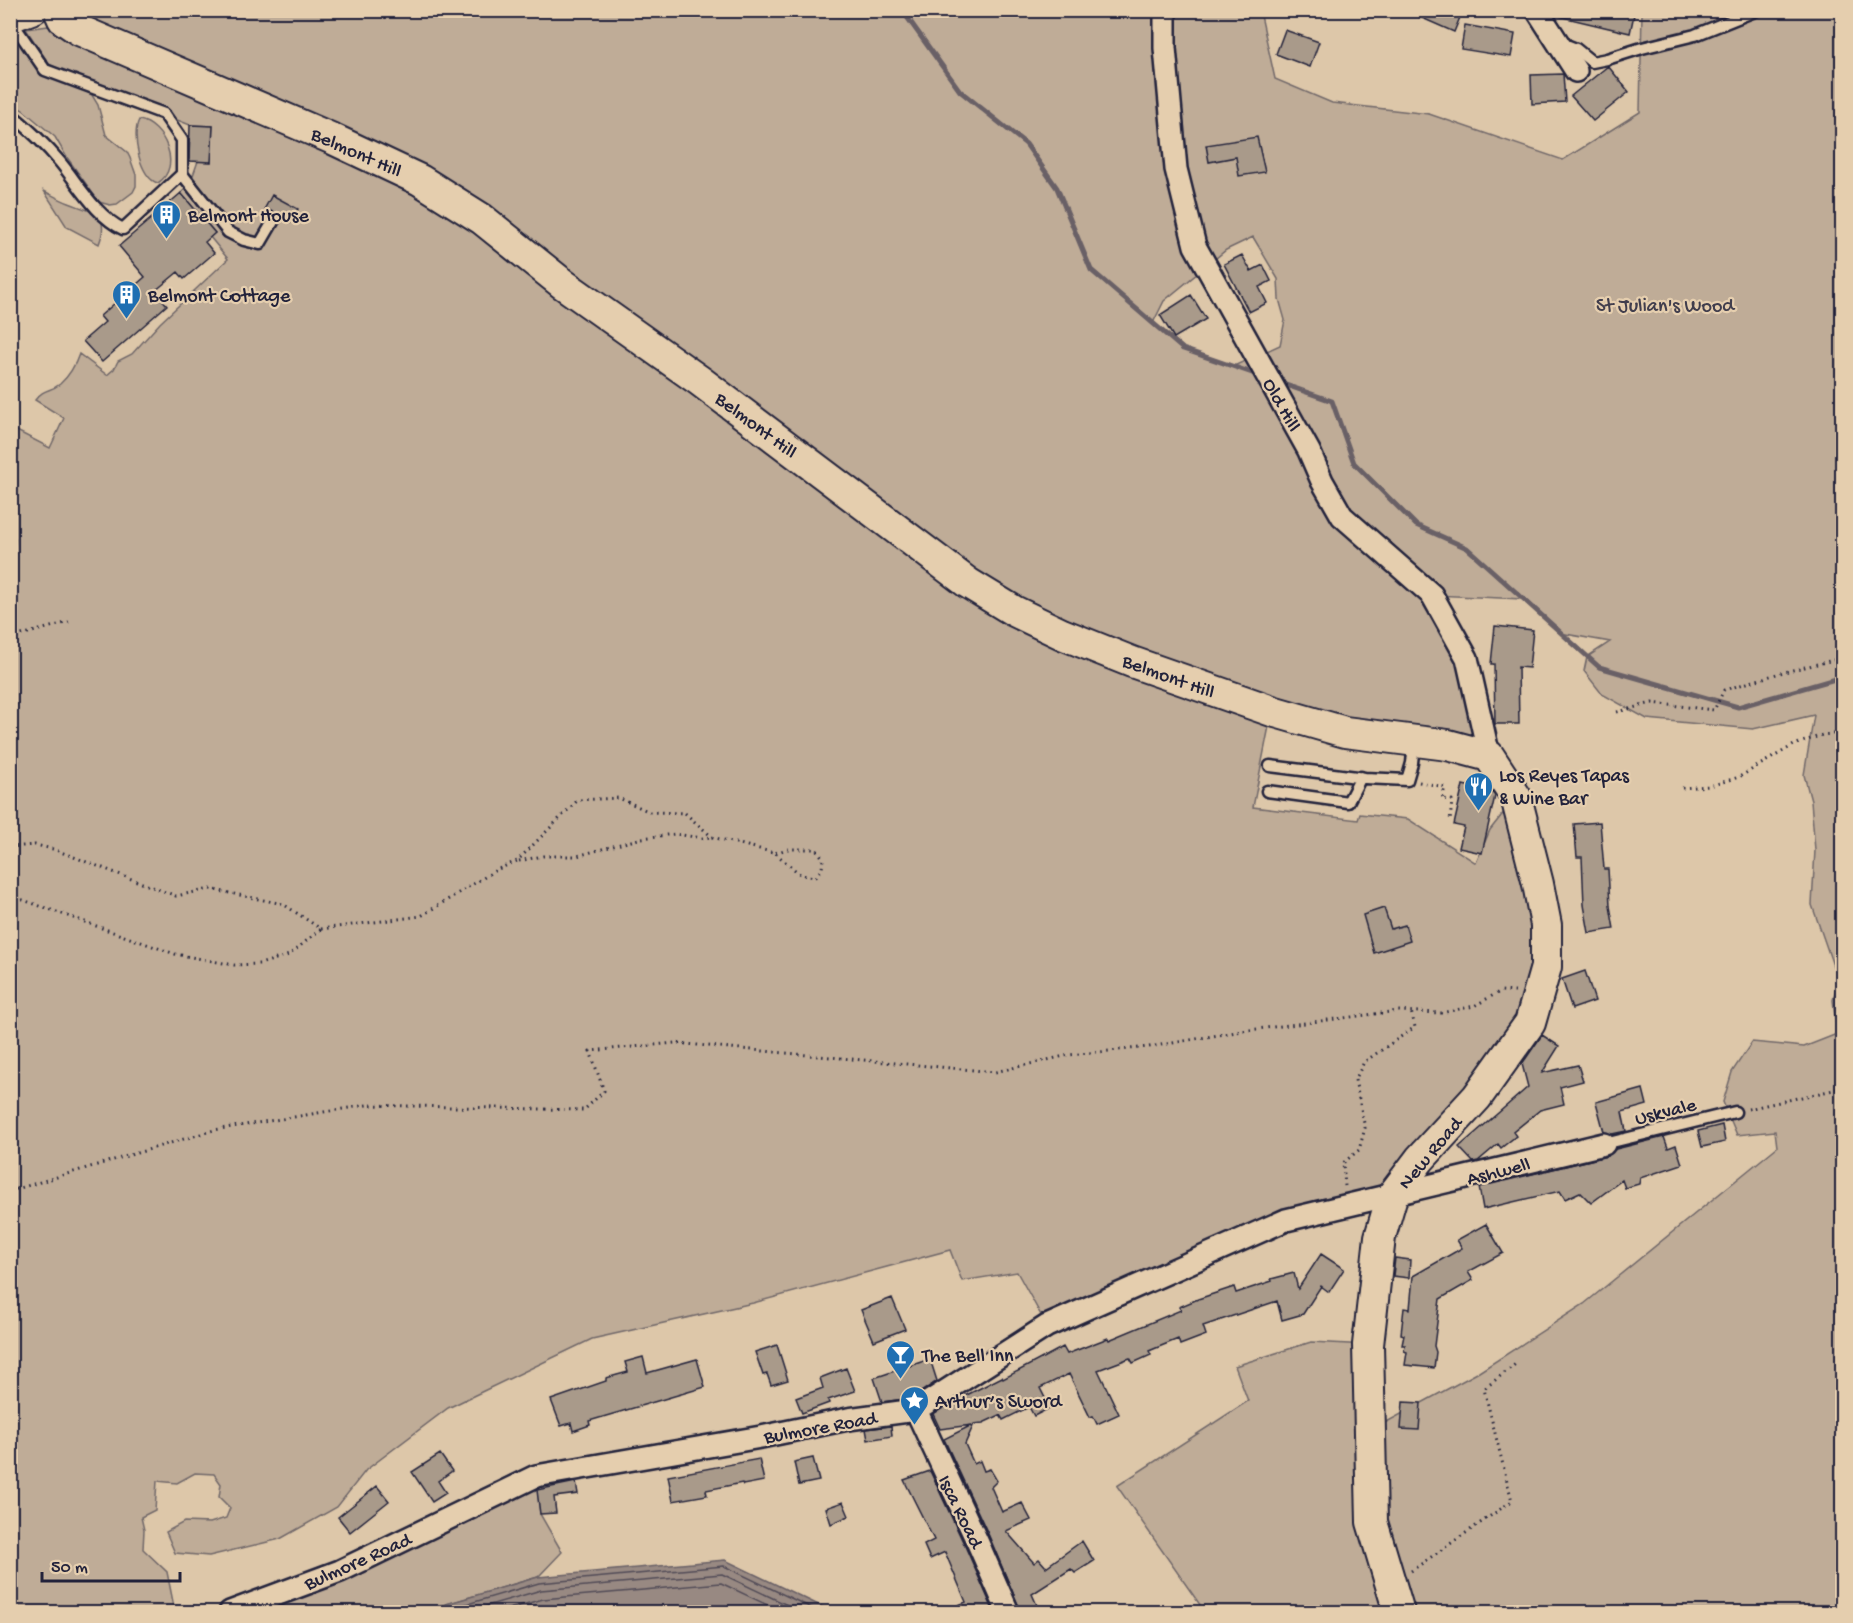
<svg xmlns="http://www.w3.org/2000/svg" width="1853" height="1623" viewBox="0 0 1853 1623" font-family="'Gochi Hand',sans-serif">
	<rect width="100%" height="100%" fill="#ddc7a9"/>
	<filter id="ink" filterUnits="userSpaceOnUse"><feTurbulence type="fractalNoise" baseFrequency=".0167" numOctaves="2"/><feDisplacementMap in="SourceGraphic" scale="12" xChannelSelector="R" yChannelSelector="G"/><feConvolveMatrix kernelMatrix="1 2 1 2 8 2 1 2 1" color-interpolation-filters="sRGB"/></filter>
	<g filter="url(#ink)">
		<path fill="#bfac97" stroke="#706769" stroke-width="1.5" fill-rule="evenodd" d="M 72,11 L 1260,11 L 1275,79 L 1332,103 L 1429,114 L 1563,160 L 1640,112 L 1642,11 L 1842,11 L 1842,1612 L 1205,1612 L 1117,1486 L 1248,1401 L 1235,1366 L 1311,1342 L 1368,1345 L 1370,1431 L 1479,1372 L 1584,1304 L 1777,1147 L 1775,1131 L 1737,1135 L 1723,1102 L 1732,1072 L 1752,1042 L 1804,1047 L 1837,1034 L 1833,1000 L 1838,980 L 1812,905 L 1815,850 L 1811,801 L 1804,775 L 1814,715 L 1753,729 L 1647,719 L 1602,694 L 1584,671 L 1587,657 L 1610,642 L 1560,633 L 1523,599 L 1433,595 L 1467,658 L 1489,756 L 1272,711 L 1253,807 L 1358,820 L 1360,814 L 1408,819 L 1476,863 L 1490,830 L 1516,797 L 1538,884 L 1530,1023 L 1392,1196 L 1286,1220 L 1047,1326 L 1017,1272 L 962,1281 L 950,1250 L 753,1303 L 592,1339 L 448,1408 L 366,1470 L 337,1507 L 280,1539 L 209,1556 L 175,1553 L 166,1532 L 184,1522 L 210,1523 L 226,1518 L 230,1508 L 219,1497 L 221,1484 L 214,1474 L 195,1473 L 177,1483 L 157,1481 L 155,1510 L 141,1517 L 144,1530 L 143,1549 L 167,1572 L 175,1612 L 11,1612 L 10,551 L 14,549 L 15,539 L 11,539 L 10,449 L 12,444 L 11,443 L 11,428 L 50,448 L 64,418 L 35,400 C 44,388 50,392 60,384 C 70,375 75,366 79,354 L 107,375 L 114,369 L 118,361 L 132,354 L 160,323 L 228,259 L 210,237 L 215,233 L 181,193 L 190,184 L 198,161 L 211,162 L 213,126 L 190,125 L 116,96 L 49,64 L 26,29 L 48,26 L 92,49 L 482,219 ZM 1253,237 L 1278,279 L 1279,299 L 1285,320 L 1280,345 L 1234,366 L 1183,349 L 1153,323 L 1164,301 L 1226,250 Z
			M 10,32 L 34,62 L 92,95 L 98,105 L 106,135 L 127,152 L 130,158 L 136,175 L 136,186 L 133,192 L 117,204 L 110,205 L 99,202 L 66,156 L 55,137 L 23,110 L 11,103 Z
			M 139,120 C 164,124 183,167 158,183 C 140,179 131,135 139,120 Z
			M 44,191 C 52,195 61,200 69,203 C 91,212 111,213 99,244 L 67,227 Z
			M 536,1476 L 540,1514 L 562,1552 L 538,1577 L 419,1612 L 230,1612 Z"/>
		<path fill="#988982" stroke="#696066" stroke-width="1.5" d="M 725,1560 L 833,1612 L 419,1612 L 538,1577 Z"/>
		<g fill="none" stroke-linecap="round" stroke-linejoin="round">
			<path stroke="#514b57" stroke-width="1.5" d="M 440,1612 L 539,1583 L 724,1566 L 820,1612
				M 466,1612 L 541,1590 L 722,1574 L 802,1612
				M 498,1612 L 543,1599 L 721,1583 L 782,1612"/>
			<path stroke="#696066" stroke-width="5" d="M 902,10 L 960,91 L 1026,144 L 1057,188 L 1091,270 L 1183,349 L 1255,374
				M 1283,384 L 1332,401 L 1354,463 L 1416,525 L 1467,548 L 1599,667 L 1738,707 L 1842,677"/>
		</g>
		<path fill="#a99a8a" stroke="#22223b" stroke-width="1.5" d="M 1404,10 L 1463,10 L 1454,32 Z
			M 1559,10 L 1635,10 L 1630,33 L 1558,16 Z
			M 1465,25 L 1515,34 L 1511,57 L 1461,49 Z
			M 1285,30 L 1319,42 L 1310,67 L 1276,54 Z
			M 1608,66 L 1629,92 L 1593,121 L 1571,96 Z
			M 1563,74 L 1565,102 L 1532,104 L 1531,75 Z
			M 190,125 L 213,126 L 211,162 L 189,161 Z
			M 1257,137 L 1265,172 L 1239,176 L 1236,157 L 1209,162 L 1206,145 Z
			M 181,193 L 215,233 L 205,242 L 214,253 L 184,279 L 178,272 L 155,291 L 167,305 L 102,362 L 83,341 L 105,322 L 100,316 L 145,277 L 119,246 Z
			M 272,195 L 298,209 L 291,222 L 265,208 Z
			M 1242,255 L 1251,271 L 1263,265 L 1271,281 L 1259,287 L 1267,303 L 1249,312 L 1224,264 Z
			M 1191,295 L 1206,319 L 1174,338 L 1160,315 Z
			M 1495,626 L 1533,630 L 1529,668 L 1518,667 L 1519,724 L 1495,724 L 1494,664 L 1491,664 Z
			M 1463,785 L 1492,792 L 1495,796 L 1482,853 L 1459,848 L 1464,827 L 1454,825 Z
			M 1600,822 L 1604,869 L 1608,869 L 1610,906 L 1614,929 L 1589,933 L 1584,905 L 1582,857 L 1577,857 L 1574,824 Z
			M 1384,908 L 1391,929 L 1405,925 L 1410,941 L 1374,953 L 1363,915 Z
			M 1585,971 L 1595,1001 L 1572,1009 L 1562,979 Z
			M 1542,1035 L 1559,1046 L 1542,1073 L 1578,1065 L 1583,1081 L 1560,1087 L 1564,1104 L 1540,1110 L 1513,1132 L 1516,1136 L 1501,1148 L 1498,1144 L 1478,1161 L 1473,1162 L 1459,1147 L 1528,1087 L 1522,1064 Z
			M 1643,1089 L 1647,1105 L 1622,1112 L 1626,1131 L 1612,1134 L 1604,1132 L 1596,1102 Z
			M 1722,1125 L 1725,1142 L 1702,1147 L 1698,1131 Z
			M 1664,1137 L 1668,1148 L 1676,1145 L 1682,1164 L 1640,1178 L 1639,1184 L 1625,1188 L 1622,1180 L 1591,1203 L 1580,1192 L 1565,1199 L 1560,1191 L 1483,1209 L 1479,1187 L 1607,1156 L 1616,1149 Z
			M 1486,1224 L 1503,1253 L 1468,1272 L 1473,1280 L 1440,1299 L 1434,1346 L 1436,1352 L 1434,1368 L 1405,1365 L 1407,1352 L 1404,1351 L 1405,1345 L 1402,1345 L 1404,1335 L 1401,1334 L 1404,1308 L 1410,1309 L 1413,1276 L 1462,1248 L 1457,1240 Z
			M 1321,1254 L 1344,1269 L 1329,1292 L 1321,1286 L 1303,1314 L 1282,1320 L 1277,1301 L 1203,1326 L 1206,1335 L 1180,1345 L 1178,1339 L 1149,1351 L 1151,1355 L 1133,1363 L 1130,1358 L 1098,1370 L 1119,1414 L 1097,1424 L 1093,1416 L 1090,1417 L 1069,1374 L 1040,1388 L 1050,1408 L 1034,1416 L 1029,1407 L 1003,1420 L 1000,1415 L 983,1423 L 974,1424 L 965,1444 L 974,1464 L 980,1461 L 984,1471 L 990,1469 L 997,1481 L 991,1487 L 1002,1512 L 1022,1503 L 1031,1520 L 1006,1531 L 1034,1563 L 1039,1559 L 1046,1567 L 1082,1541 L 1094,1561 L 1075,1573 L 1071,1569 L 1032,1594 L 1040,1612 L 1021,1612 L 989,1536 L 944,1439 L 972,1425 L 940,1429 L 933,1414 L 953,1402 L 1002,1377 L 1003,1379 L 1063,1347 L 1067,1354 L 1108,1338 L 1109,1340 L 1181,1310 L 1179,1307 L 1198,1299 L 1234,1287 L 1236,1293 L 1272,1281 L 1271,1279 L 1294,1273 L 1298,1289 Z
			M 1395,1258 L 1410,1260 L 1409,1278 L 1393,1276 Z
			M 892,1298 L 905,1329 L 874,1341 L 861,1310 Z
			M 777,1345 L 788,1380 L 771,1385 L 767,1374 L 763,1375 L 755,1352 Z
			M 643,1357 L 647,1373 L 697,1359 L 705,1387 L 589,1421 L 590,1425 L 573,1431 L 571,1423 L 561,1426 L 551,1400 L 606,1381 L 606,1378 L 628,1372 L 625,1362 Z
			M 930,1359 L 937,1381 L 912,1398 L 882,1402 L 874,1378 Z
			M 846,1368 L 855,1391 L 828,1400 L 829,1403 L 802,1413 L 796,1398 L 823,1388 L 820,1378 Z
			M 1403,1402 L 1421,1403 L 1419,1430 L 1401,1429 Z
			M 891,1426 L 892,1436 L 868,1440 L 866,1429 Z
			M 440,1454 L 452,1471 L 438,1481 L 446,1493 L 432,1502 L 412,1472 Z
			M 813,1458 L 819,1481 L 799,1485 L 794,1462 Z
			M 759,1459 L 764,1481 L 743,1485 L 742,1483 L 706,1490 L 707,1495 L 673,1501 L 668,1476 Z
			M 930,1471 L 965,1546 L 994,1612 L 941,1612 L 966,1602 L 945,1552 L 930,1559 L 924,1545 L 934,1540 L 904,1480 Z
			M 576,1482 L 578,1494 L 554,1497 L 556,1513 L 540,1514 L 537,1490 Z
			M 377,1486 L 389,1501 L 350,1532 L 338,1517 Z
			M 843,1502 L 849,1516 L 831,1524 L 826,1508 Z"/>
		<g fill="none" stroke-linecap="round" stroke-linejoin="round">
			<defs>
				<path id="service" d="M 10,19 L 45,70 L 164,114 L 182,140 L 182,174 L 123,229 C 96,216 79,185 60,162 C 45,144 28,128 10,113
					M 1561,43 L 1576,49 L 1592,62 L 1607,59 L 1642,48 L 1695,35 L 1757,10
					M 182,174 L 228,232 L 244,240 L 260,244 L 274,220
					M 1270,766 L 1365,778 L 1407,780 L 1412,763 L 1414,743
					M 1267,791 L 1348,802 L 1361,777
					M 1604,1144 L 1735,1112"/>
				<path id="minor" d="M 1165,10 L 1165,48 L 1176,169 L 1195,246 L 1309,451 L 1322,481 L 1342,516 L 1432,595 L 1467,658 L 1489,756
					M 1537,10 L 1576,71
					M 916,1410 L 977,1541 L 1008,1612
					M 230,1612 L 340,1571 L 536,1476 L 761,1437 L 848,1419 L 916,1410 L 1047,1326 L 1286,1220 L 1604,1144"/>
				<path id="tertiary" d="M 10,19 L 34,10"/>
				<path id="secondary" d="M 59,10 L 63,19 L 79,30 L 333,139 L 420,180 L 482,219 L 563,284 L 700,381 L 968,583 L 1014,611 L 1062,634 L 1132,662 L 1272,711 L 1345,732 L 1448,745 L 1489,756 L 1516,797 L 1538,884 L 1546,925 L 1546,967 L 1530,1023 L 1477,1097 L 1420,1159 L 1392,1196 L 1380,1237 L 1368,1345 L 1372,1522 L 1399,1612"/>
			</defs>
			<use href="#service" stroke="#22223b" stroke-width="15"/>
			<use href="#minor" stroke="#22223b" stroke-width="26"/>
			<use href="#tertiary" stroke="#22223b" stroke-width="30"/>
			<use href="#secondary" stroke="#22223b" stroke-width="34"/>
			<path stroke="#22223b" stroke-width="3" stroke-dasharray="1.5 4.5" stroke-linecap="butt" d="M 10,638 L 69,622
				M 1617,712 L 1652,703 L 1714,710 L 1724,690 L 1780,673 L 1842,658
				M 1419,782 L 1445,787 L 1442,799 L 1452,800 L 1450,822
				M 1682,788 L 1710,786 L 1739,777 L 1794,745 L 1822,735 L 1842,733
				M 10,847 L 35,845 L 53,849 L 176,896 L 210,889 L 283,904 L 321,929 L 421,916 L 496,870 L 517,861 L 578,800 L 619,798 L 650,812 L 685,813 L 712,837 L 775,853 L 801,875 L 816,877 L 822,869 L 823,858 L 816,849 L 787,849 L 775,853
				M 519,861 L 543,856 L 577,856 L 642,838 L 675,834 L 702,838 L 712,837
				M 10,901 L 23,900 L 175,954 L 234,965 L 260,964 L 289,955 L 321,929
				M 1748,1109 L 1842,1088
				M 1345,1186 L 1343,1163 L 1359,1150 L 1365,1128 L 1355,1080 L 1364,1062 L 1415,1027 L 1411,1011
				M 10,1191 L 214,1130 L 367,1105 L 584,1110 L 604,1091 L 590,1051 L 675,1043 L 995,1072 L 1069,1055 L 1149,1047 L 1242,1031 L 1398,1011 L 1441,1013 L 1474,1006 L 1501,991 L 1515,992
				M 1411,1571 L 1512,1501 L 1484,1389 L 1518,1362"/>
			<use href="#service" stroke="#e5ceae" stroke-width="10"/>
			<use href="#minor" stroke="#e5ceae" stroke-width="21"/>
			<use href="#tertiary" stroke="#e5ceae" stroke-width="26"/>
			<use href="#secondary" stroke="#e5ceae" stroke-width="30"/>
		</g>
	</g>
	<defs>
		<symbol id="building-pin" viewBox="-11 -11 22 30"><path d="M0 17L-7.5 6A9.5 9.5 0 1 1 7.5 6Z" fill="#1f6fb2" stroke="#e5ceae"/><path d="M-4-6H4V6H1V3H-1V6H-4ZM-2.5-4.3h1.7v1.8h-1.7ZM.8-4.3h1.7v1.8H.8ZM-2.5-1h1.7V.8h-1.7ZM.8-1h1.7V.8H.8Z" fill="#fff"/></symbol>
		<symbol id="restaurant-pin" viewBox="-11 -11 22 30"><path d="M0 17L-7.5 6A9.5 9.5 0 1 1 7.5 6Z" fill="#1f6fb2" stroke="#e5ceae"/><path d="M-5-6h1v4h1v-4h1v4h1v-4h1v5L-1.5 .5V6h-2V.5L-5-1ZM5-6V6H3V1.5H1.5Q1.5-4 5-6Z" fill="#fff"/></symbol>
		<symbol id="bar-pin" viewBox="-11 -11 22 30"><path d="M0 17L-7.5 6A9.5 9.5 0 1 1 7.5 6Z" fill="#1f6fb2" stroke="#e5ceae"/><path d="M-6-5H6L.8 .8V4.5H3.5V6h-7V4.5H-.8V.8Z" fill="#fff"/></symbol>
		<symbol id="sight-pin" viewBox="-11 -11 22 30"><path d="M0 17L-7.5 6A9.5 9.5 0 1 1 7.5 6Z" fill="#1f6fb2" stroke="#e5ceae"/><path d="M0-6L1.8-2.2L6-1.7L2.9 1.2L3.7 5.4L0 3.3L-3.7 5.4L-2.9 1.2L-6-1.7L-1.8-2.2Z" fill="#fff"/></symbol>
	</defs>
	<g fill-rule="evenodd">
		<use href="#building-pin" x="150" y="198" width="33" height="45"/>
		<use href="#building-pin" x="110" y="278" width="33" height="45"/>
		<use href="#restaurant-pin" x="1462" y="770" width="33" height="45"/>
		<use href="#bar-pin" x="884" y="1338" width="33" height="45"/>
		<use href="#sight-pin" x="898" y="1384" width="33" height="45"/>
	</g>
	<g text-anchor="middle" stroke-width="4.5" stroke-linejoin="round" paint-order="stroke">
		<g font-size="20" fill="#22223b" stroke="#e5ceae">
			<text transform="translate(357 151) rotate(24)" y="7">Belmont Hill</text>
			<text transform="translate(1283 404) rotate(61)" y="7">Old Hill</text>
			<text transform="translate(757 424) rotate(37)" y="7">Belmont Hill</text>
			<text transform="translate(1169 675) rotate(20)" y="7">Belmont Hill</text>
			<text transform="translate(1665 1110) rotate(-14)" y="7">Uskvale</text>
			<text transform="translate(1429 1152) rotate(-50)" y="7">New Road</text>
			<text transform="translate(1498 1170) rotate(-14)" y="7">Ashwell</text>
			<text transform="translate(820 1426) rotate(-10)" y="7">Bulmore Road</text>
			<text transform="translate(962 1511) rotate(64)" y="7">Isca Road</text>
			<text transform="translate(357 1560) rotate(-24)" y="7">Bulmore Road</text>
		</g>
		<g font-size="20" fill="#22223b" stroke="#e5ceae" text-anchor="start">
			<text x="188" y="221">Belmont House</text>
			<text x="148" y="301">Belmont Cottage</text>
			<text x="1499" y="781">Los Reyes Tapas<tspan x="1499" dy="23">&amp; Wine Bar</tspan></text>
			<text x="922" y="1361">The Bell Inn</text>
			<text x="935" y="1407">Arthur’s Sword</text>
		</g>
		<g font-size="20" fill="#413e4d" stroke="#e5ceae">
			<text x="1665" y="311">St Julian's Wood</text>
		</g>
	</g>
	<rect width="1853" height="1623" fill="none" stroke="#e5ceae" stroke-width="36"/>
	<rect x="18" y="18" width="1817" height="1587" fill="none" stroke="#22223b" stroke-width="2" filter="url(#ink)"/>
	<path d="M42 1572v9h138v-9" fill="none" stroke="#22223b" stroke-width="3"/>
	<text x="51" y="1572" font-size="18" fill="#22223b" stroke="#e5ceae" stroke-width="4.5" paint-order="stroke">50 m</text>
</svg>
